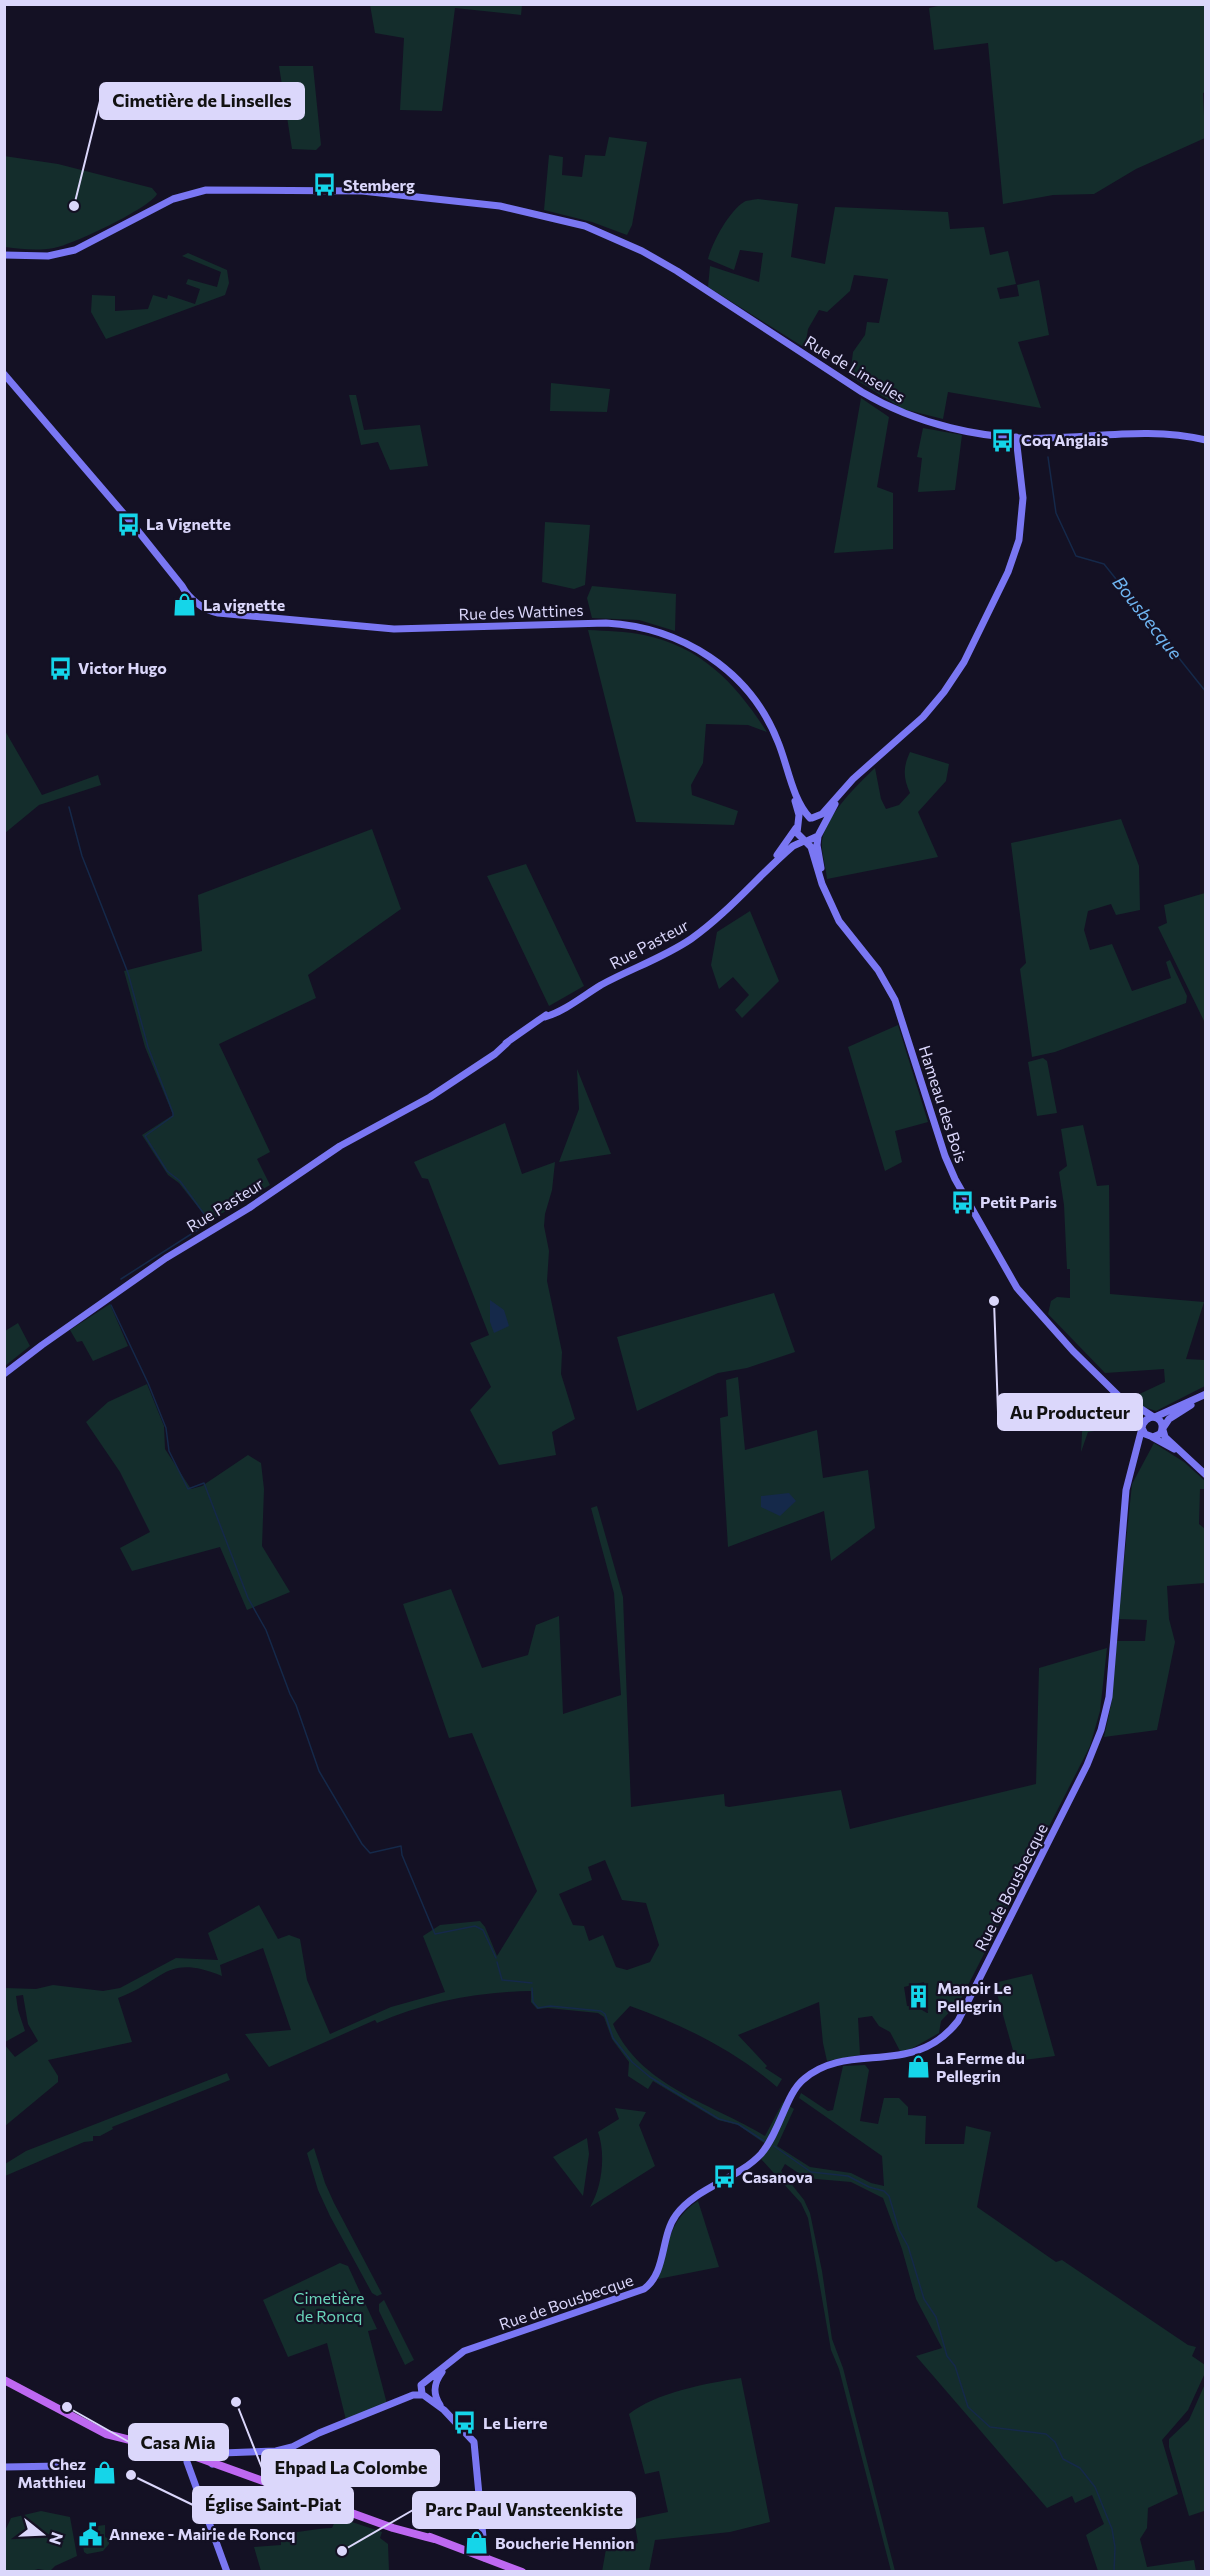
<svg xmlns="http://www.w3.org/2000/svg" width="1210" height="2576" viewBox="0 0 1210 2576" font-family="Commissioner,sans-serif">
	<rect width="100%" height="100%" fill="#141124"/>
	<path fill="#142d2c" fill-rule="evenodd" d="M 370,5 L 370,4 L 522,5 L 521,15 L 455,8 L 442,111 L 400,110 L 404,38 L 375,33 Z
		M 939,5 L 1205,5 L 1206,92 L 1203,93 L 1205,138 L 1136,169 L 1094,194 L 1053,195 L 1003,204 L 988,43 L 934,50 L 929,8 L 942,5 Z
		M 279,66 L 313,66 L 321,145 L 316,150 L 292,149 Z
		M 609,137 L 647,142 L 632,225 L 627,235 L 592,222 L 544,210 L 549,155 L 563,157 L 562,175 L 582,177 L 585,155 L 605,156 Z
		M 4,156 L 58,164 L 152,188 L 157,194 C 150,208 72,245 54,248 C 36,251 22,249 5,247 Z
		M 758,199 L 798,204 L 791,257 L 825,264 L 835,207 L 948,212 L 950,229 L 984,227 L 990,255 L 1008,251 L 1016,284 L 997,288 L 1000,299 L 1019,296 L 1017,285 L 1039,280 L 1049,335 L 1018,342 L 1041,408 L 948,392 L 943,419 L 903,409 L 850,376 L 853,352 L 865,335 L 867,322 L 879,323 L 888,279 L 854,275 L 850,291 L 827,312 L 819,310 L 808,329 L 805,348 L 708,287 L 710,266 L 759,282 L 763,253 L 740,250 L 734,270 L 708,259 C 712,243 729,211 744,202 C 747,200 754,200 758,199 Z
		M 188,253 L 227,270 L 229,283 L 225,295 L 106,339 L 91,312 L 92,295 L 115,296 L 115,311 L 148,309 L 153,295 L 167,299 L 168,295 L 195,304 L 200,289 L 186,284 L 188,279 L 217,287 L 221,272 L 182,256 Z
		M 551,383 L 610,389 L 607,412 L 550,411 Z
		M 349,395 L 356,395 L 364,430 L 420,425 L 428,466 L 390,470 L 378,442 L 361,445 Z
		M 861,398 L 889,417 L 877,487 L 893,493 L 893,549 L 834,553 Z
		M 923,428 L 962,435 L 955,490 L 918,492 L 922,458 L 917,457 Z
		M 545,522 L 590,525 L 585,585 L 574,589 L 542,582 Z
		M 592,586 L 676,594 L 675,631 L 639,620 L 592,618 L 587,598 Z
		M 588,630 C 606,631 626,631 644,635 C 702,647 736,684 767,732 L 748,725 L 706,724 L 703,763 L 691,785 L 692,795 L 738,811 L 734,825 L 636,822 Z
		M 4,729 L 42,795 L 98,775 L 101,785 L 39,805 L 5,833 Z
		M 910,752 L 949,764 L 946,781 L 918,812 L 938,857 L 827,879 C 826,867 821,852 822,841 C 826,815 857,785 875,768 L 881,799 L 886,809 L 899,805 L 910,793 C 903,778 903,767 910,752 Z
		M 1121,819 L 1139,866 L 1140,910 L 1116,915 L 1111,904 L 1088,911 L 1084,930 L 1090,950 L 1112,944 L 1132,991 L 1171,978 L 1166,962 L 1170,960 L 1187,996 L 1186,1003 L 1055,1052 L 1032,1057 L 1020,969 L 1026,963 L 1011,843 Z
		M 372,829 L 401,909 L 308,975 L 316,998 L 219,1044 L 270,1152 L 257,1159 L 270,1185 L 209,1221 L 179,1183 L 168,1175 L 142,1135 L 173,1115 L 145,1047 L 124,971 L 202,951 L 198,895 Z
		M 526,864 L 584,986 L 549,1006 L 487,876 Z
		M 1205,893 L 1206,893 L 1205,1023 L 1158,927 L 1167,923 L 1164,905 Z
		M 750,911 L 779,981 L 742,1018 L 735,1010 L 749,995 L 733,977 L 719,989 L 711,965 L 717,932 Z
		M 898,1025 L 928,1122 L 895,1131 L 902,1162 L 885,1171 L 848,1047 Z
		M 1043,1058 L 1047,1061 L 1057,1113 L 1037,1116 L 1028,1062 Z
		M 577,1069 L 611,1154 L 559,1162 L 579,1109 Z
		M 505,1123 L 522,1174 L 555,1162 L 552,1190 L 545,1214 L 544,1226 L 549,1251 L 547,1281 L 562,1352 L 561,1374 L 575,1419 L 552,1432 L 556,1455 L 499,1465 L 470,1410 L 491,1387 L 470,1343 L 489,1335 L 428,1179 L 422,1178 L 414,1162 Z
		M 1083,1125 L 1097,1186 L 1109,1185 L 1110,1294 L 1204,1302 L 1186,1359 L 1205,1360 L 1205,1386 L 1156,1411 L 1141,1406 L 1131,1398 L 1165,1382 L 1164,1369 L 1105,1373 L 1048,1314 L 1051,1301 L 1057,1297 L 1070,1298 L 1070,1269 L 1067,1269 L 1064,1205 L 1059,1172 L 1067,1166 L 1061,1129 Z
		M 774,1293 L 795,1352 L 747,1368 L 718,1373 L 637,1411 L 617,1337 Z
		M 110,1304 L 128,1346 L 93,1361 L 82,1341 L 77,1342 L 70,1330 Z
		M 18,1323 L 30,1346 L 5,1366 L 5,1331 Z
		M 738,1377 L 745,1450 L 817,1430 L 823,1478 L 868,1470 L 875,1528 L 831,1561 L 824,1511 L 728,1547 L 720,1418 L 728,1416 L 726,1380 Z
		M 147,1384 L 164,1426 L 165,1449 L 191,1489 L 202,1486 L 248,1455 L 261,1463 L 264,1489 L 262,1546 L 290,1592 L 247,1610 L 220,1547 L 132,1571 L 120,1548 L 150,1532 L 120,1472 L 86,1422 L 108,1402 Z
		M 1084,1396 L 1089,1414 L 1103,1425 L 1114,1414 L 1119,1418 L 1126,1409 L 1135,1418 L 1135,1425 L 1088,1432 L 1081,1452 Z
		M 1154,1443 L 1184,1462 L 1205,1481 L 1205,1489 L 1200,1489 L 1199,1524 L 1205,1529 L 1205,1583 L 1167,1586 L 1169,1619 L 1175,1642 L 1157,1730 L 1104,1737 L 1111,1705 L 1117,1641 L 1145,1641 L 1147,1620 L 1118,1619 L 1132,1484 Z
		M 597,1506 L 623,1597 L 631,1807 L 724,1794 L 725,1806 L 729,1807 L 841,1790 L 850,1829 L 1036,1784 L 1039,1668 L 1107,1648 L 1100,1711 L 1090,1746 L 960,2001 L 941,2021 L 939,2033 L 904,2053 L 900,2051 L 890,2032 L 879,2026 L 872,2016 L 858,2018 L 860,2055 L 827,2061 L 823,2043 L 819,2002 L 738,2035 L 767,2066 L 765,2068 L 782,2079 L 777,2087 C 734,2050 683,2025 630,2006 L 613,2024 C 639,2086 713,2104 765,2136 L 783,2102 L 794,2109 L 777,2146 L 810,2167 L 851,2173 L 871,2183 L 884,2186 L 882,2156 L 799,2098 L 801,2093 L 828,2111 L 833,2110 L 843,2066 L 865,2065 L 869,2070 L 860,2121 L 878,2124 L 884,2098 L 899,2098 L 908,2107 L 908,2115 L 926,2116 L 925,2144 L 964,2144 L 966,2126 L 991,2132 L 977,2207 L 1056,2262 L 1062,2260 L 1188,2345 L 1196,2347 L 1192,2356 L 1205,2365 L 1205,2373 L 1188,2410 L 1162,2440 L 1178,2494 L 1148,2508 L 1147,2528 L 1140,2539 L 1147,2567 L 1194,2560 L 1196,2571 L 1098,2571 L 1086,2535 L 1104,2524 L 1092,2495 L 1075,2503 L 1072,2496 L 1047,2508 L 916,2356 L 942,2348 L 916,2299 L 902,2249 L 883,2198 L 851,2182 L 816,2179 L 803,2176 L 785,2164 L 781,2171 L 804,2200 L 810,2213 L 822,2271 L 832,2339 L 843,2368 L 895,2571 L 891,2571 L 839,2369 L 831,2350 L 808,2218 L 801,2203 L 761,2159 L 770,2147 L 738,2125 L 718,2120 L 653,2081 L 648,2089 L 628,2076 L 629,2062 L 612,2039 L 604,2017 L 598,2013 L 548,2008 L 537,2009 L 531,2002 L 531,1991 C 477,1992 426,2002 377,2023 L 375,2020 L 269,2067 L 245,2034 L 291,2030 L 263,1948 L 220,1965 L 222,1976 C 165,1953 165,1981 118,1998 L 132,2042 L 48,2060 L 58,2076 L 58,2082 L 5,2126 L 4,2044 L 15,2057 L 38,2041 L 28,2024 L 23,1995 L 16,1996 L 18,2010 L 25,2031 L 5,2042 L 5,1988 L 36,1989 L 53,1985 L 103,1991 L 120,1988 L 176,1958 L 218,1960 L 208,1933 L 259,1905 L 278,1939 L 289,1935 L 300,1939 L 307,1980 L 330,2034 L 391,2007 L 445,1992 L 423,1936 L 440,1925 L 480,1921 L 485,1927 L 497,1956 L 537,1891 L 472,1733 L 449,1738 L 403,1604 L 451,1589 L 482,1668 L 528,1655 L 536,1625 L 559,1616 L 563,1714 L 621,1695 L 614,1593 L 591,1508 ZM 605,1860 L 622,1900 L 646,1903 L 659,1945 L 650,1962 L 627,1970 L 616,1967 L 603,1935 L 589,1941 L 584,1926 L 573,1925 L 559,1894 L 592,1880 L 588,1867 ZM 924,1982 L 928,2013 L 927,2013 L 917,2007 L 907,2006 L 904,1987 Z
		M 1032,1974 L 1055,2056 L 1016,2061 L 994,1983 Z
		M 227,2073 L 230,2080 L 112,2127 L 113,2129 L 100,2136 L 93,2136 L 93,2141 L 84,2142 L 5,2176 L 5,2164 L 26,2151 Z
		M 615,2108 L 646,2112 L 639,2125 L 655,2166 L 590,2207 C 602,2187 606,2155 598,2132 L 619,2119 Z
		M 587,2138 L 589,2154 L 583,2196 L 553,2157 Z
		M 314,2148 L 325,2183 L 334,2203 L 382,2294 L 377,2296 L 372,2293 L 330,2216 L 318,2190 L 307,2153 Z
		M 698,2201 L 719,2267 L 658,2279 C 666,2249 670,2218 698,2201 Z
		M 340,2263 L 348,2266 L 377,2329 L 368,2331 L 387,2404 L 346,2420 L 327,2343 L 288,2357 L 263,2300 Z
		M 384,2300 L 414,2360 L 405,2365 L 379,2311 L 379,2304 Z
		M 741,2378 L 770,2522 L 730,2532 L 655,2540 L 649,2571 L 602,2572 L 606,2549 L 638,2543 L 634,2519 L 668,2512 L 659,2471 L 645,2474 L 629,2414 C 655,2393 707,2383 741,2378 Z
		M 1205,2384 L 1205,2514 L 1204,2511 L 1189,2516 L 1169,2447 L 1169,2439 L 1189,2420 Z
		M 41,2511 L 70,2517 L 77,2556 L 55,2566 L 50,2571 L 38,2569 L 32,2571 L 5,2571 L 5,2531 L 11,2518 Z
		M 337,2517 L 382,2532 L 380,2538 L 388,2544 L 389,2571 L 261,2571 L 254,2547 L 281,2545 L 281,2532 C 299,2534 314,2528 332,2528 Z
		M 105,2525 L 105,2537 L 109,2539 L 109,2544 L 103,2551 L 87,2554 L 84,2552 L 82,2540 L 85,2539 L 88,2544 L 95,2543 L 99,2538 L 97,2526 Z"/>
	<path fill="#15294a" d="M 490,1300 L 504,1310 L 509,1326 L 494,1333 L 490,1322 Z
		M 789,1493 L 796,1501 L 780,1516 L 761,1507 L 761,1496 Z"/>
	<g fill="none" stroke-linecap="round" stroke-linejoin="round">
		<path stroke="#15294a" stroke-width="1.5" d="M 1048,457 L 1056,513 L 1076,556 L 1104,564 L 1206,692
			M 69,807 L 82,856 L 128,973 L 148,1047 L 173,1113 L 173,1116 L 145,1136 L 167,1171 L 180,1181 L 210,1222 L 121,1279
			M 111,1305 L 148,1383 L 166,1428 L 169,1451 L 188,1489 L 204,1483 L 248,1598 L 266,1630 L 290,1694 L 296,1705 L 319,1771 L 362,1844 L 370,1853 L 401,1846 L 402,1855 L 435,1934 L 475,1926 L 483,1930 L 496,1958
			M 497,1962 L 502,1980 L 532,1983
			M 532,1988 L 533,2002 L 538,2008 L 550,2006 L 601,2011 L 605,2014 L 613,2038 L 632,2062 L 650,2077 L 719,2119 L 738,2124 L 764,2141
			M 774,2146 L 811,2172 L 848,2176 L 869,2187 L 884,2191 L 889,2196 L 899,2230 L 908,2246 L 924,2299 L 936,2317 L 947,2356 L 955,2366 L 968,2407 L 990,2427 L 1046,2434 L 1055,2442 L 1063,2459 L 1080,2468 L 1095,2487 L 1112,2529 L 1115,2547 L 1114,2572"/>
		<path stroke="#7a77f3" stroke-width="7" d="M 4,255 L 48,256 L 75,250 L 173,199 L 206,190 L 362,191 L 500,206 L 585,226 L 642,251 L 677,271 L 862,392 C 916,424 982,440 1046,438 C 1100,437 1151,427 1206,440
			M 4,374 L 130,521 L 182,586 C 189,599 203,610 218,613 L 394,629 L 606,623 C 681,627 750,670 778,742 C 788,766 792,799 810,818
			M 795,801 L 799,815 L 797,833 L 811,847 L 822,884 L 839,921 L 878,970 L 895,1000 L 945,1156 L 955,1179 L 1017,1288 L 1073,1351 L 1138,1415 L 1142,1425
			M 812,818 L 822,814 L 853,779 L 923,717 L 944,692 L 964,662 L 1008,572 L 1019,540 L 1023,498 L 1016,437
			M 818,836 L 817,845 L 821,868
			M 807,841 L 818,836 L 835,804
			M 777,855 L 796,828
			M 545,1017 C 565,1011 583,996 601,985 C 630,969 663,958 691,939 C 729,912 758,876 793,846 L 804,841
			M 506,1043 L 546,1015
			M 4,1374 L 42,1345 L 166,1258 L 249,1208 L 340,1146 L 430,1097 L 495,1054 L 508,1042
			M 1132,1403 L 1152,1416
			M 1155,1417 L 1206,1394
			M 1163,1428 L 1169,1419 L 1191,1405
			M 1163,1430 L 1165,1437 L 1206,1475
			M 1152,1437 L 1174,1449
			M 440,2405 C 432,2393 434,2383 442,2372
			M 187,2454 L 187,2462 L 227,2572
			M 212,2464 L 216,2457 L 222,2453 L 276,2451 L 292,2447 L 319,2433 L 413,2395 L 423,2395
			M 4,2467 L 62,2466
			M 485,2558 L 474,2442 L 444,2410 L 422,2394 L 421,2385 L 464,2351 L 644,2289 C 667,2272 660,2237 676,2215 C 695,2188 738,2179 761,2154 C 780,2132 786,2093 804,2079 C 849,2040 913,2079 958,2021 L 1087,1765 L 1101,1730 L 1109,1697 L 1126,1490 L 1143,1424 C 1151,1410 1168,1420 1160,1434 L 1153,1437 L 1145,1434 L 1142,1428"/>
		<path stroke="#be68f1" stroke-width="8" d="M 4,2380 L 106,2434 L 191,2455 L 393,2528 L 434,2539
			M 430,2537 L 522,2572"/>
	</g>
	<defs>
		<symbol id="bus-bare" viewBox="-9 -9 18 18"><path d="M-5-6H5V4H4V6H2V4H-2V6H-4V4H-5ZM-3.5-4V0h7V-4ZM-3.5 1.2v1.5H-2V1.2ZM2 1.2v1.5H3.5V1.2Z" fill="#15d5e9" stroke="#141124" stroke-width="2.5" paint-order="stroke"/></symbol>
		<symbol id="shop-bare" viewBox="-9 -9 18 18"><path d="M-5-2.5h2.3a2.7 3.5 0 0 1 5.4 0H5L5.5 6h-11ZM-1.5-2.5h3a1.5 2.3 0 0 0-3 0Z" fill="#15d5e9" stroke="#141124" stroke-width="2.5" paint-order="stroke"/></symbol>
		<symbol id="building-bare" viewBox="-9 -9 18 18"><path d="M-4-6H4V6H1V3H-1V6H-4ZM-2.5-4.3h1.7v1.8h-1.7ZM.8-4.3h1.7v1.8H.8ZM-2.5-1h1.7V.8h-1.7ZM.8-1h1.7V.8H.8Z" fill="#15d5e9" stroke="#141124" stroke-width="2.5" paint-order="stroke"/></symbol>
		<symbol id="civic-bare" viewBox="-9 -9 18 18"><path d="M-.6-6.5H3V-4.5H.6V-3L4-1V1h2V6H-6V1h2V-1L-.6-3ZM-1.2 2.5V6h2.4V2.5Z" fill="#15d5e9" stroke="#141124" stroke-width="2.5" paint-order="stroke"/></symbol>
	</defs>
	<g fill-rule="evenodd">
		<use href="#bus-bare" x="308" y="168" width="33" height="33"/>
		<use href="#bus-bare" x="986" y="424" width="33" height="33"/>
		<use href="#bus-bare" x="112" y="508" width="33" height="33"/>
		<use href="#shop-bare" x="168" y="588" width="33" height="33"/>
		<use href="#bus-bare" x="44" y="652" width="33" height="33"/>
		<use href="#bus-bare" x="946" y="1186" width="33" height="33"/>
		<use href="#building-bare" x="902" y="1980" width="33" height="33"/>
		<use href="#shop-bare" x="902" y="2050" width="33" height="33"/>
		<use href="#bus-bare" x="708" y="2160" width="33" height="33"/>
		<use href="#bus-bare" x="448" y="2406" width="33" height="33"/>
		<use href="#shop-bare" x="88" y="2456" width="33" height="33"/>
		<use href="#civic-bare" x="74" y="2518" width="33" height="33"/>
		<use href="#shop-bare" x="460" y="2526" width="33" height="33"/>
	</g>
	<g text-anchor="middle" stroke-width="4.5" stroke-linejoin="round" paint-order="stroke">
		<g font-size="16" font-weight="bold" fill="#dbd7fb" stroke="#141124" text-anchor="start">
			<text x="343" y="191">Stemberg</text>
			<text x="1021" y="446">Coq Anglais</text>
			<text x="146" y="530">La Vignette</text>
			<text x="203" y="611">La vignette</text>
			<text x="78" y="674">Victor Hugo</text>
			<text x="980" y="1208">Petit Paris</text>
			<text x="937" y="1994">Manoir Le<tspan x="937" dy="18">Pellegrin</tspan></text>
			<text x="936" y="2064">La Ferme du<tspan x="936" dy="18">Pellegrin</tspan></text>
			<text x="742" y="2183">Casanova</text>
			<text x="483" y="2429">Le Lierre</text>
			<text x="86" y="2470" text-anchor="end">Chez<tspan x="86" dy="18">Matthieu</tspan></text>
			<text x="109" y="2540">Annexe - Mairie de Roncq</text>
			<text x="495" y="2549">Boucherie Hennion</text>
		</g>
		<g font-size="16" fill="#dbd7fb" stroke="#141124">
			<text transform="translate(855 369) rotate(31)" y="6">Rue de Linselles</text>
			<text transform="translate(521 612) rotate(-2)" y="6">Rue des Wattines</text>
			<text transform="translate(649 944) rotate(-28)" y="6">Rue Pasteur</text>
			<text transform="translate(943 1104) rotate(72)" y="6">Hameau des Bois</text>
			<text transform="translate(225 1205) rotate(-32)" y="6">Rue Pasteur</text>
			<text transform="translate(1011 1887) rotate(-63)" y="6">Rue de Bousbecque</text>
			<text transform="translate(566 2302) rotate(-19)" y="6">Rue de Bousbecque</text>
		</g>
		<g font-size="16" fill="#69d5ba" stroke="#141124">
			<text x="329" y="2304">Cimetière<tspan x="329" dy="18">de Roncq</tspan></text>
		</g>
		<g font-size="18" font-style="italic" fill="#6fb5f2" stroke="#141124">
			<text transform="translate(1147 618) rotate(52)" y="6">Bousbecque</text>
		</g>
	</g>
	<path fill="none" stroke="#dbd7fb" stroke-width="2" d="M74 206L100 101M994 1301L998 1412M67 2407L129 2442M236 2402L262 2468M131 2475L193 2505M342 2551L413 2510"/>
	<g fill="#dbd7fb" stroke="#141124" stroke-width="2">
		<circle cx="74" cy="206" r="6"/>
		<circle cx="994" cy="1301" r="6"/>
		<circle cx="67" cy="2407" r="6"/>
		<circle cx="236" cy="2402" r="6"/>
		<circle cx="131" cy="2475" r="6"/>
		<circle cx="342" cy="2551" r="6"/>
	</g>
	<g fill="#dbd7fb" stroke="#dbd7fb" stroke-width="2">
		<rect x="100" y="83" width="204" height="36" rx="6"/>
		<rect x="998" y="1394" width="144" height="36" rx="6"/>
		<rect x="129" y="2424" width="99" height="36" rx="6"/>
		<rect x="262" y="2450" width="177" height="36" rx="6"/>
		<rect x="193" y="2487" width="160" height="36" rx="6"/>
		<rect x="413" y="2492" width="222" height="36" rx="6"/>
	</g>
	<g font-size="18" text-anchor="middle" font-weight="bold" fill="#111">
		<text x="202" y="107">Cimetière de Linselles</text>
		<text x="1070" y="1419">Au Producteur</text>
		<text x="178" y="2449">Casa Mia</text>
		<text x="351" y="2474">Ehpad La Colombe</text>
		<text x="273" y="2511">Église Saint-Piat</text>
		<text x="524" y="2516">Parc Paul Vansteenkiste</text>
	</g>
	<rect width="1210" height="2576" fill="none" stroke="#dbd7fb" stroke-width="12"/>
	<g transform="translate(42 2534) rotate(108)" stroke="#141124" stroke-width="4.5" paint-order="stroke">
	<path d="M0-4.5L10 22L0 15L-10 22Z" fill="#dbd7fb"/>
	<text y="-9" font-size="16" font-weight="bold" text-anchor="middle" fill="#dbd7fb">N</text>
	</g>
</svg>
